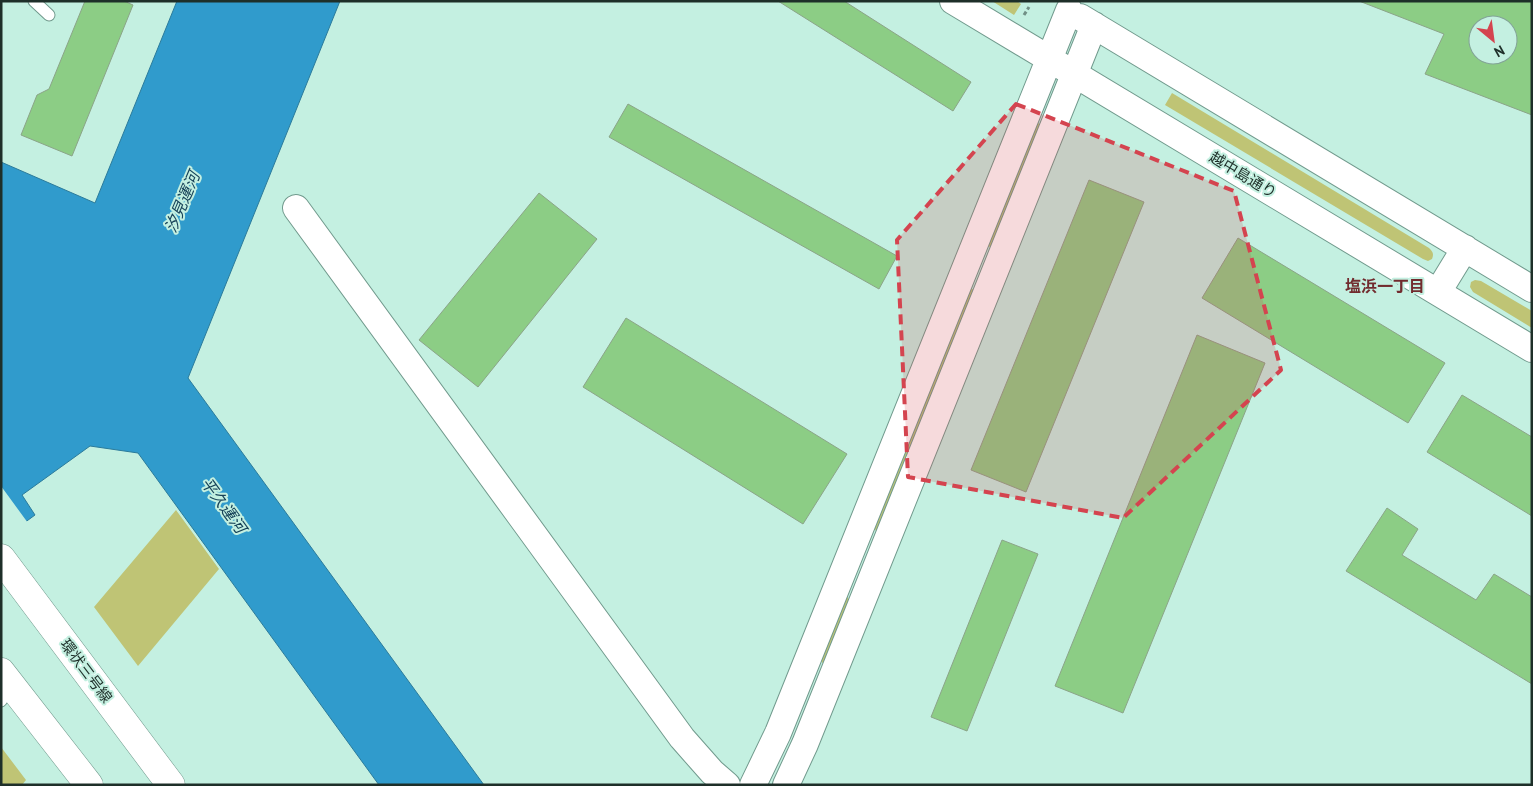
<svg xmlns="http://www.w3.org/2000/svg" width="1533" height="786" viewBox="0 0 1533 786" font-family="'PT Sans','Noto Sans JP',sans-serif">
	<rect width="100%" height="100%" fill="#c4f0e1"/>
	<path fill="#bfc475" d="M 992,1 L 1017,1 L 1021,4 L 1014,15 Z
		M 1172,93 L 1429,248 C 1433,252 1434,254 1432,259 L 1428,261 L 1423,259 L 1165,105 Z
		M 1038,123 L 1041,125 L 992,245 L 989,247 L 988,244 Z
		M 1475,280 L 1481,281 L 1532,311 L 1532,328 L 1473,292 L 1470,287 L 1471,282 Z
		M 973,289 L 974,294 L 879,529 L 876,531 L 874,527 L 969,290 Z
		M 176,510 L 219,569 L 138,666 L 94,607 Z
		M 848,597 L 849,602 L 826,660 L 822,663 L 822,658 L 844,599 Z
		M 1,747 L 26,780 L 22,785 L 1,785 Z"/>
	<path fill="#309bcc" stroke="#2b7b9b" d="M 177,1 L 340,1 L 188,378 L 484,785 L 379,785 L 138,453 L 90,446 L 22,495 L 35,515 L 20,526 L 1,556 L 1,162 L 95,203 Z"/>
	<path fill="#c4f0e1" d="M 1,486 L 28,523 L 23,527 L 30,537 L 1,559 Z"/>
	<path fill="#8ccd85" stroke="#8ba488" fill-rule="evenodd" d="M 85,1 L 124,1 L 133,5 L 72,156 L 21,135 L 37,95 L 49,89 Z
		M 778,1 L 844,1 L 971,82 L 953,111 Z
		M 1359,1 L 1532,1 L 1532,115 L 1425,74 L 1444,34 ZM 1478,25 L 1508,25 L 1508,55 L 1478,55 Z
		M 628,104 L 897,256 L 879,289 L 609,137 Z
		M 1089,180 L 1144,202 L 1026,492 L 971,470 Z
		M 539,193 L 597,239 L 478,387 L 419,340 Z
		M 1238,238 L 1445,363 L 1408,423 L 1202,298 Z
		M 626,318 L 847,454 L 803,524 L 583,387 Z
		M 1197,335 L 1265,363 L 1123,713 L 1055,686 Z
		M 1462,395 L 1532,437 L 1532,516 L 1427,452 Z
		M 1387,508 L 1418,529 L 1402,555 L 1476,600 L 1494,574 L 1532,597 L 1532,684 L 1346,571 Z
		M 1002,540 L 1038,554 L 967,731 L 931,717 Z"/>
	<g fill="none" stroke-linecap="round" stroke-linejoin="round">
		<defs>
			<path id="service" d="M 34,1 L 49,15
				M 1,701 L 12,686"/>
			<path id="tertiary" d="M 953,1 L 1532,349
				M 1080,17 L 1532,289
				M 296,208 L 682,738 L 712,772 L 727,785
				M 1438,292 L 1465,248
				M 753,785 L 778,733 L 1069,10
				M 786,785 L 805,744 L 1094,25"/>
			<path id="primary" d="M 1,558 L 171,785
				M 1,672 L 89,785"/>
		</defs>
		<use href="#service" stroke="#719a8d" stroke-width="13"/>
		<use href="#tertiary" stroke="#719a8d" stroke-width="28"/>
		<use href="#primary" stroke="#719a8d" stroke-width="29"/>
		<path stroke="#719086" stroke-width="3" stroke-dasharray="4 2.5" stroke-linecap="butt" d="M 1024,15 L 1029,7"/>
		<use href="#service" stroke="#fff" stroke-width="11"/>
		<use href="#tertiary" stroke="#fff" stroke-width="26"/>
		<use href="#primary" stroke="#fff" stroke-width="28"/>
	</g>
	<path fill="#d4444f" fill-opacity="0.2" stroke="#d4444f" stroke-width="4" stroke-dasharray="10 6" stroke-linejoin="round" d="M 1016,104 L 1234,191 L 1281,370 L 1123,518 L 908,477 L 897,240 Z"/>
	<g text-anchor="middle" stroke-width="4" stroke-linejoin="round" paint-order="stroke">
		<g font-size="15" fill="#1e2f29" stroke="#c4f0e1">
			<text transform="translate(1243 175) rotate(31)" y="5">越中島通り</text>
			<text transform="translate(86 671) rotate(53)" y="5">環状三号線</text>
		</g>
		<g font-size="16" font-style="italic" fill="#174258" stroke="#c4f0e1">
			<text transform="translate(182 202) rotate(-67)" y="6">汐見運河</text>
			<text transform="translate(224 505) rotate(54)" y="6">平久運河</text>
		</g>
		<g font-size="16" font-weight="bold" fill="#712b2e" stroke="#c4f0e1">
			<text x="1385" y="292">塩浜一丁目</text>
		</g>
	</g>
	<rect width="1533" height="786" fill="none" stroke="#1e2f29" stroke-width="5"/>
	<g transform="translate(1493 40) rotate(151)"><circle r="24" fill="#c4f0e1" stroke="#82a397"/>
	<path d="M0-4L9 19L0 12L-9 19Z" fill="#d4444f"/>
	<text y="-8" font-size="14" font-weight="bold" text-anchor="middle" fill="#1e2f29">N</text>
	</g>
</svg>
